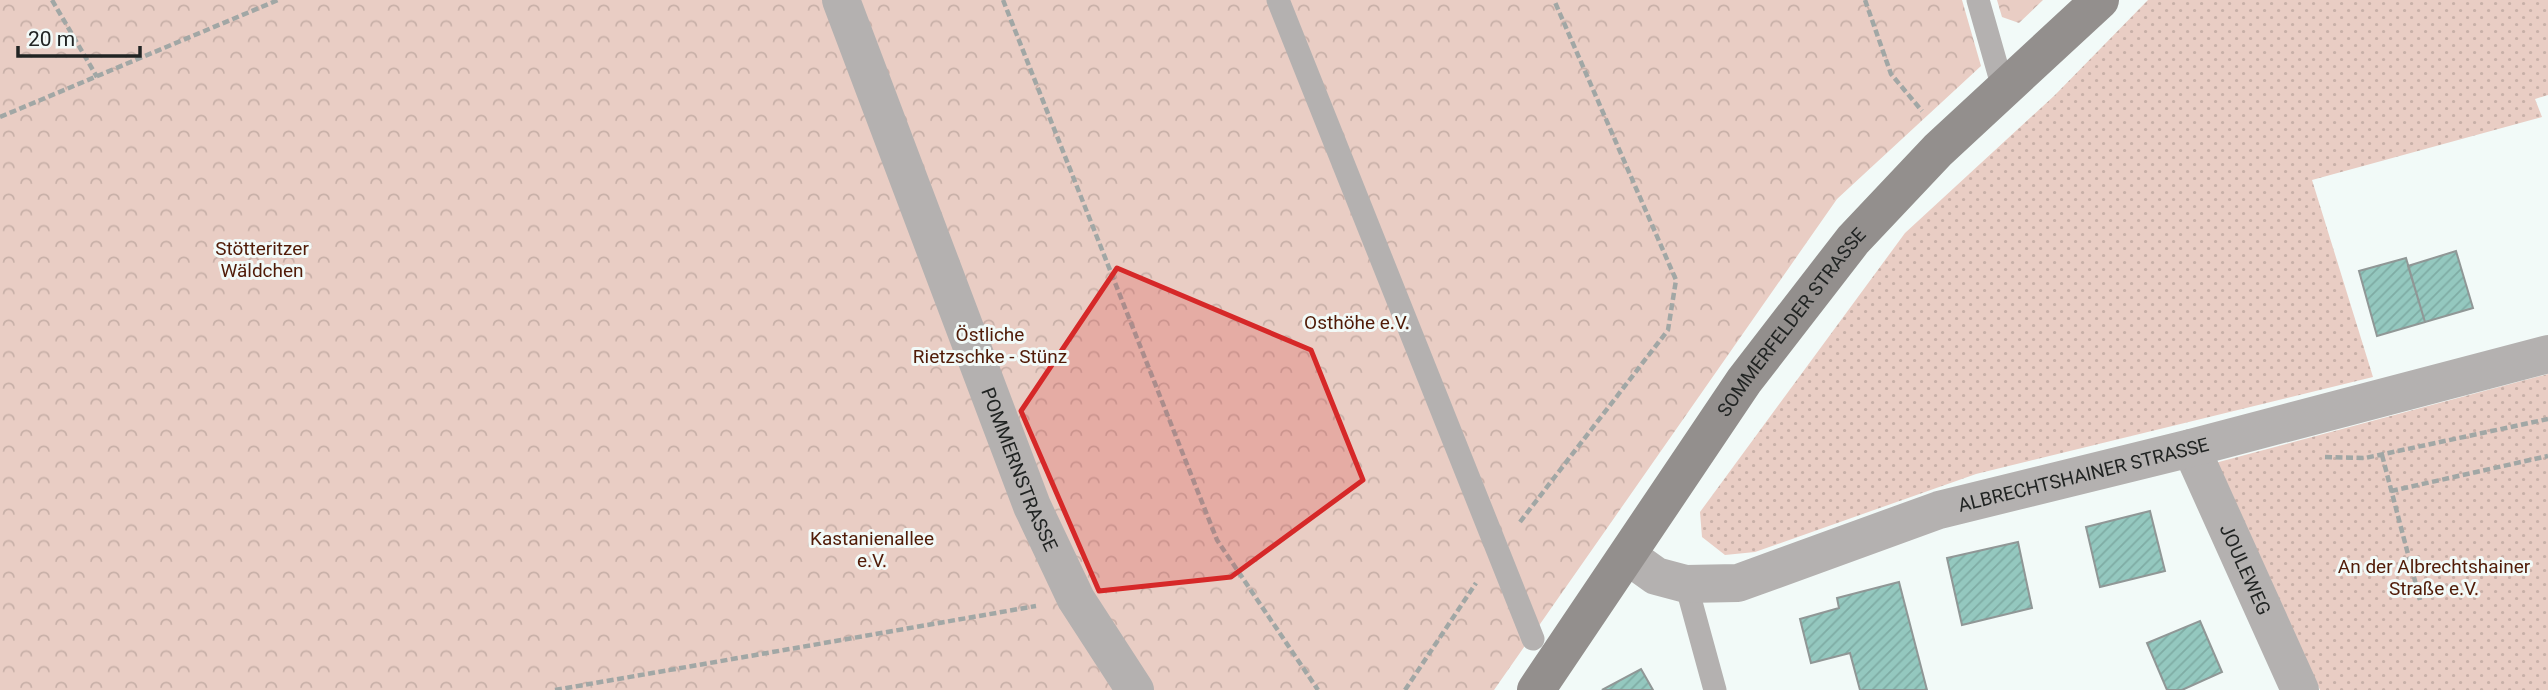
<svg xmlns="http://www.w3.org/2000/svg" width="2548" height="690" viewBox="0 0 2548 690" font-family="Roboto,sans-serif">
	<defs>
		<pattern id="grass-dots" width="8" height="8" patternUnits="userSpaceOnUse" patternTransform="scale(1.75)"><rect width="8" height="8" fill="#e9cdc4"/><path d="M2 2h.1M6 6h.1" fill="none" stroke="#c8b0a8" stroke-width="1.8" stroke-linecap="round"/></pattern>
		<pattern id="forest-crowns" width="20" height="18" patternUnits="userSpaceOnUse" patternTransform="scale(1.75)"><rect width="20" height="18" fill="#e9cdc4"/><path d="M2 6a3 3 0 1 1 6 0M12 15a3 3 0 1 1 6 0" fill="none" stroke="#c8b0a8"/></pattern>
		<pattern id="building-hatch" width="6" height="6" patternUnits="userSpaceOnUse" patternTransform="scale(1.75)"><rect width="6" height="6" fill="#94c8bf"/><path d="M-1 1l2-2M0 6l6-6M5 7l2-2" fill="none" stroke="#7faca4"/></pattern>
	</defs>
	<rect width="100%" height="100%" fill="#f2faf8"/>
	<path fill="url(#grass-dots)" d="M 2148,0 L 2548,0 L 2548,95 L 2535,99 L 2542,117 L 2312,180 L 2373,377 L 1976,474 L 1755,552 L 1725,555 L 1702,537 L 1700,512 L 1905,233 L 2055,95 Z
		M 2548,374 L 2548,690 L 2320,690 L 2215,463 Z"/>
	<path fill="url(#forest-crowns)" d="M 0,0 L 1962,0 L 1981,66 L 1837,199 L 1494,690 L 0,690 Z
		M 1997,0 L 2043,0 L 2019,23 L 2002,17 Z"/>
	<path fill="url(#building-hatch)" stroke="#909796" stroke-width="2" d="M 2456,251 L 2473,308 L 2425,322 L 2408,266 Z
		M 2406,258 L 2425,322 L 2377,336 L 2359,271 Z
		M 2150,511 L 2165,571 L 2100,587 L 2086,527 Z
		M 2018,542 L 2032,608 L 1962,625 L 1947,558 Z
		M 1899,582 L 1927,690 L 1860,690 L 1850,653 L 1811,663 L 1800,619 L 1839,608 L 1837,598 Z
		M 2200,621 L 2222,672 L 2182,690 L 2167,690 L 2147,643 Z
		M 1641,669 L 1653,690 L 1602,690 Z"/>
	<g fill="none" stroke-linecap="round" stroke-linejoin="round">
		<path stroke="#a1a7a5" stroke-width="4.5" stroke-dasharray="7 3.5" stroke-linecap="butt" d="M 52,0 L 97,77
			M 1003,0 L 1217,540 L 1318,690
			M 1865,0 L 1891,74 L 1922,111
			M 0,117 L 278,0
			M 2382,455 L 2420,600
			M 2325,457 L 2365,458 L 2548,419
			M 2391,491 L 2548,456
			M 1520,522 L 1668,330 L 1676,280 L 1554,0
			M 555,690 L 1036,606
			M 1405,690 L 1476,583"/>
		<path stroke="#b4b1b0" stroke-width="23" d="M 1278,0 L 1533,639
			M 1978,0 L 2003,88
			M 1686,584 L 1715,690"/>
		<g stroke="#b4b1b0" stroke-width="38">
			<path id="s1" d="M 841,0 L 1032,506 L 1076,599 L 1135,690"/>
			<path id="s2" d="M 2191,448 L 2300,690"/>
			<path id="s3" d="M 1628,556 L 1656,576 L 1686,584 L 1738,583 L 1939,510 L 2191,448 L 2548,354"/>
		</g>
		<path stroke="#938f8d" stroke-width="38" id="s4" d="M 1536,690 L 1744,381 L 1853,240 L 1938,150 L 2100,0"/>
	</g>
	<path fill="#d62828" fill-opacity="0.2" stroke="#d62828" stroke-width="5" stroke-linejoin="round" d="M 1117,268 L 1311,350 L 1363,480 L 1231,577 L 1099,591 L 1021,411 Z"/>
	<g text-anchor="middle" stroke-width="6" stroke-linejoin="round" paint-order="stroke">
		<g font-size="19" fill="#501b07" stroke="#f2faf8">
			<text x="262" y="255">Stötteritzer<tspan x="262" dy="22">Wäldchen</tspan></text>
			<text x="1357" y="329">Osthöhe e.V.</text>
			<text x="990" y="341">Östliche<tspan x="990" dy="22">Rietzschke - Stünz</tspan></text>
			<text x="872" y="545">Kastanienallee<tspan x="872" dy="22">e.V.</tspan></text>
			<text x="2434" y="573">An der Albrechtshainer<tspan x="2434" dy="22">Straße e.V.</tspan></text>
		</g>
		<g font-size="19" fill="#212423" stroke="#f2faf8">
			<text dy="7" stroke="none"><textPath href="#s4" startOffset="448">SOMMERFELDER STRASSE</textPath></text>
			<text dy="7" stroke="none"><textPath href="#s1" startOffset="502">POMMERNSTRASSE</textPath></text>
			<text dy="7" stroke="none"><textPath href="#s3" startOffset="480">ALBRECHTSHAINER STRASSE</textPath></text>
			<text dy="7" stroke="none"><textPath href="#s2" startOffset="133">JOULEWEG</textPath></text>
		</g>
	</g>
	<path d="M18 46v10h122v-10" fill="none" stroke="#212423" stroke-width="3.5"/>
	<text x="28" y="46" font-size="21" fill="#212423" stroke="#f2faf8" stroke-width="5" paint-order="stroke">20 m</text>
</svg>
